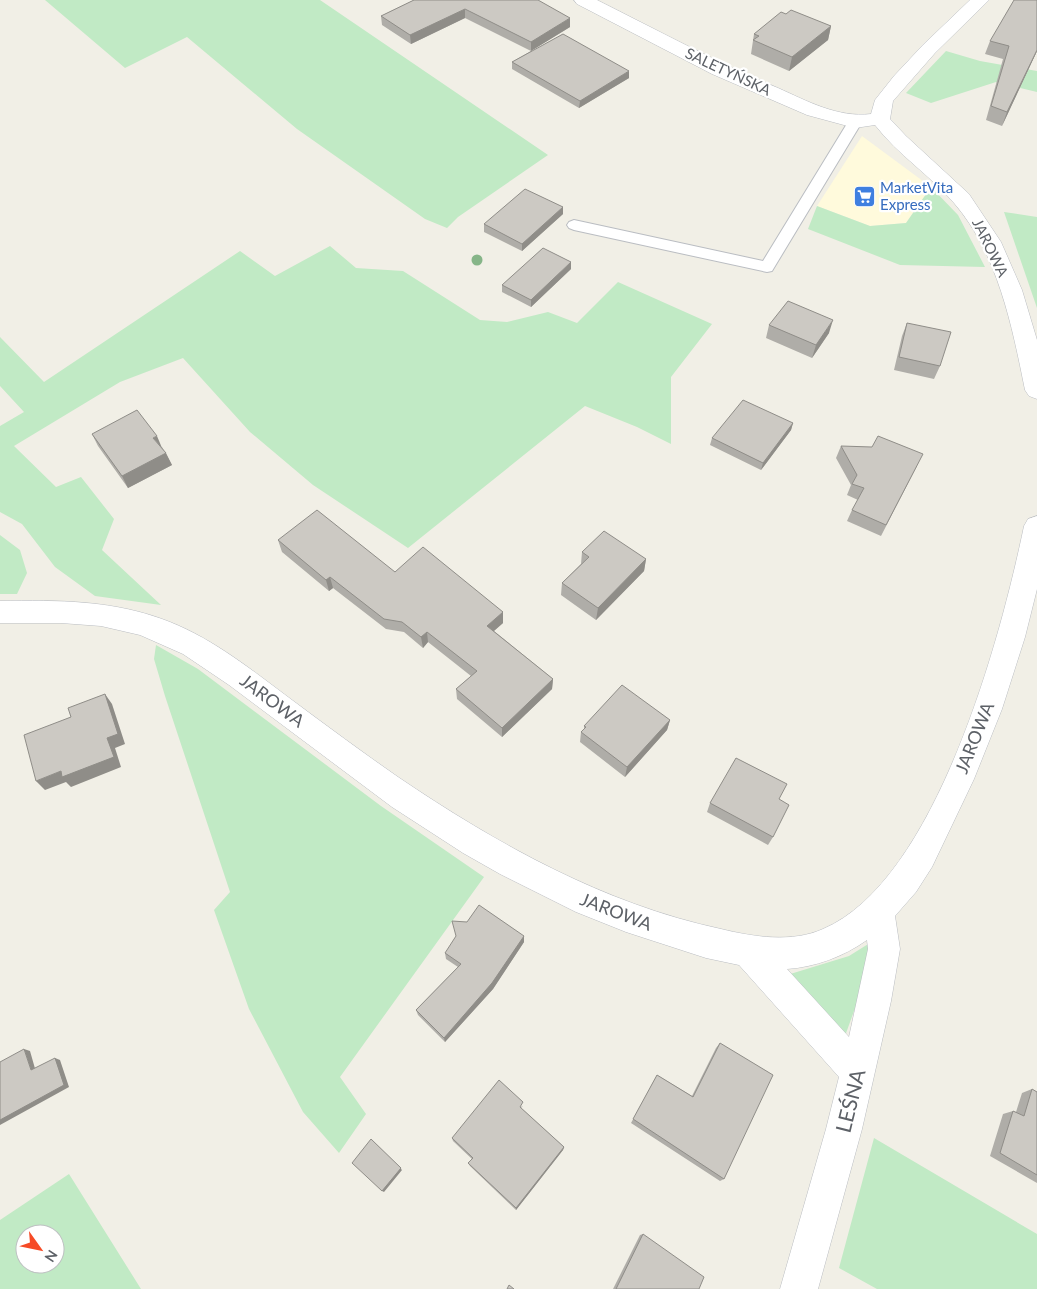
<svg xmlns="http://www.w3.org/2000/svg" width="1037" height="1289" viewBox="0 0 1037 1289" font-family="Lato,sans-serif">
	<rect width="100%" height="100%" fill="#f1efe6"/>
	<path fill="#fffadc" d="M 862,136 L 931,187 L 906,223 L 870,226 L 817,206 Z"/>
	<path fill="#c1eac5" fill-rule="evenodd" d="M 45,0 L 320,0 L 548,155 L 458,217 L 447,228 L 425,219 L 297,129 L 187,37 L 125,68 Z
		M 946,51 L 980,61 L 1037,71 L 1037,92 L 996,82 L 931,103 L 906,93 Z
		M 931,187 L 958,215 L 985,267 L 900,265 L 808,229 L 817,206 L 870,226 L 906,223 Z
		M 1004,212 L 1037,217 L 1037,308 Z
		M 330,246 L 356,268 L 403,271 L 480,320 L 507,322 L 548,312 L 577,323 L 618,282 L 712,324 L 671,377 L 671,444 L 637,427 L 585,406 L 408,548 L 313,485 L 250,432 L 183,358 L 120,382 L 14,446 L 56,487 L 81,477 L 114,519 L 102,550 L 161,605 L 95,596 L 55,567 L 22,524 L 0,512 L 0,426 L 24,412 L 0,386 L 0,337 L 44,382 L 240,251 L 275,276 Z
		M 0,535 L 20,550 L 27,573 L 17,594 L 0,594 Z
		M 156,645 L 198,669 L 381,806 L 484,877 L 340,1077 L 366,1114 L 339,1153 L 303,1112 L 249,1009 L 214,910 L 230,892 L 165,696 L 154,659 Z
		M 873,941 L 876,950 L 845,1036 L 787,975 L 849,956 Z
		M 874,1138 L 1037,1234 L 1037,1289 L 877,1289 L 839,1268 Z
		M 69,1174 L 141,1289 L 0,1289 L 0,1220 ZM 25,1234 L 55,1234 L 55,1264 L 25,1264 Z"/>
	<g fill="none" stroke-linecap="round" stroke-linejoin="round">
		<defs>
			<path id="service" d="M 855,118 L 862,122 L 772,271 L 767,272 L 574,230 L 569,228 L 567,225 L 569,222 L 574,220 L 763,261 L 848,122 Z"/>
			<path id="minor" d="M 574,0 L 597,0 C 657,30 716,62 778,88 C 807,101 838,118 871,114 L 875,100 L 894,76 L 923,45 L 970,0 L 989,0 L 935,53 L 893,101 L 890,119 L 906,136 L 969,194 L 1001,242 L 1022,290 L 1037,340 L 1037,399 L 1029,396 L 1025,390 C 1012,326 998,254 954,203 C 930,175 898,155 875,125 L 855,128 L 807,115 L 712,74 L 577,4 Z
				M 1037,516 L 1037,589 L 1025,637 L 1002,709 L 974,779 L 932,867 L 916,892 L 895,916 L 900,949 L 891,1001 L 862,1129 L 818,1289 L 780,1289 L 826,1129 L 839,1077 L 739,965 L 706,958 L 626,932 L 576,912 L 500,874 L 463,853 L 392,807 L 229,685 L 183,654 L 140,635 L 101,626 L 61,623 L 0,623 L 0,601 C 58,600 115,600 170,622 C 215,640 253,671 292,700 C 327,726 362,752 398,777 C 497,844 604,904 721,929 C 754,937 792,943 823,929 C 936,881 1001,637 1024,526 L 1028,519 ZM 867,940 L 868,949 L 849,1037 L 787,969 C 815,967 843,957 867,940 Z"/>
		</defs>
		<use href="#service" stroke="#babdc2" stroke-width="2"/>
		<use href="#minor" stroke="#babdc2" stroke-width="1"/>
		<use href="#service" fill="#fff" fill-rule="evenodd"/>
		<use href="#minor" fill="#fff" fill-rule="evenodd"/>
	</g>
	<circle fill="#86b588" cx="477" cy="260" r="5.5"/>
	<path fill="#afada8" d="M 414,0 L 570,27 L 531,51 L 629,78 L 579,108 L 512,69 L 512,62 L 531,51 L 465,18 L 411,44 L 382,25 L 381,16 Z
		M 786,14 L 831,26 L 828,40 L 789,71 L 751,54 L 754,34 Z
		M 990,41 L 1037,51 L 1002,126 L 986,120 L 1003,59 L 985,54 Z
		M 563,207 L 563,214 L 522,251 L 484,232 L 484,224 Z
		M 571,269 L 531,307 L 502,292 L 502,285 Z
		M 907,323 L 940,366 L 934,379 L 894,370 L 902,336 Z
		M 769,325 L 829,333 L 812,358 L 766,338 Z
		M 793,423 L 791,430 L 761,470 L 710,445 L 712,438 Z
		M 92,434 L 162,447 L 172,465 L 128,488 L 98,446 Z
		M 841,446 L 917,466 L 881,536 L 847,521 L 852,510 L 858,500 L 847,495 L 851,485 L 836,458 Z
		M 278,540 L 395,572 L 503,612 L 503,623 L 494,631 L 553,679 L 552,689 L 502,737 L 457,699 L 456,689 L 471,676 L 428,642 L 423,648 L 404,632 L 386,629 L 333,588 L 329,591 L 282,552 Z
		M 582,552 L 646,559 L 644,571 L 596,620 L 561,595 L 562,583 L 581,564 Z
		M 670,720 L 667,730 L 625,777 L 580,742 L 581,732 L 584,729 L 584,726 Z
		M 779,799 L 773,837 L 768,845 L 707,812 L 710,803 Z
		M 524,936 L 524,942 L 493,989 L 445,1042 L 418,1015 L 416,1010 L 458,967 L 446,959 L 445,953 Z
		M 720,1043 L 724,1179 L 720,1181 L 631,1123 L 657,1075 L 692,1096 L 716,1048 Z
		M 1032,1089 L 1037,1092 L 1037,1183 L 990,1156 L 1003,1114 L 1013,1111 L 1016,1112 L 1022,1093 Z
		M 523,1106 L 521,1108 L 564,1147 L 563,1150 L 516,1210 L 470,1166 L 468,1163 L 472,1159 L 453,1141 L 452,1138 Z
		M 643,1234 L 699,1289 L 613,1289 L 640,1235 Z"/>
	<path fill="#8f8d88" d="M 465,9 L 465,18 L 411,44 L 410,35 Z
		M 570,18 L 570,27 L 531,51 L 531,42 Z
		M 831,26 L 828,40 L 789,71 L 792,57 Z
		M 1037,50 L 1037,51 L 1002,126 L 1007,112 Z
		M 629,71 L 629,78 L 579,108 L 580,101 Z
		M 563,207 L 563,214 L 522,251 L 522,244 Z
		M 571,262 L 571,269 L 531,307 L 531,300 Z
		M 833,320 L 829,333 L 812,358 L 816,345 Z
		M 793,423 L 791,430 L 761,470 L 763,463 Z
		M 157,436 L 162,448 L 153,438 Z
		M 166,453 L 172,465 L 128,488 L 122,476 Z
		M 646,559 L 644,571 L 596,620 L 598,608 Z
		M 330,577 L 333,588 L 329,591 L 326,580 Z
		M 503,612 L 503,623 L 488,636 L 487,626 Z
		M 427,632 L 428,642 L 423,648 L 421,637 Z
		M 553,679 L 552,689 L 502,737 L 502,728 Z
		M 105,694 L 112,704 L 125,744 L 115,748 L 121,767 L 71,787 L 66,782 L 45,790 L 36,781 L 61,771 L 107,738 Z
		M 670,720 L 667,730 L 625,777 L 627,767 Z
		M 524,936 L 524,942 L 493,989 L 445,1042 L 444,1038 Z
		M 24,1049 L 30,1051 L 36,1072 L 31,1070 Z
		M 55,1058 L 60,1060 L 69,1087 L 0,1125 L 0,1120 Z
		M 371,1139 L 402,1170 L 384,1192 L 382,1191 Z
		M 564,1147 L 563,1150 L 516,1210 L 516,1208 Z"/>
	<path fill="#ccc9c3" stroke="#8f8d88" d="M 414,0 L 538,0 L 570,18 L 531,42 L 465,9 L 410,35 L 381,16 Z
		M 1014,0 L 1037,0 L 1037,50 L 1007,112 L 991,106 L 1009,46 L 990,41 Z
		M 791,10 L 831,26 L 792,57 L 753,40 L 759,36 L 754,34 L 781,12 L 786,14 Z
		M 563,34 L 629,71 L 580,101 L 512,62 Z
		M 525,189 L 563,207 L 522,244 L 484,224 Z
		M 543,248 L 571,262 L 531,300 L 502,285 Z
		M 788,301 L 833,320 L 816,345 L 769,325 Z
		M 907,323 L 951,332 L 940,366 L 899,357 Z
		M 743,400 L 793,423 L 763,463 L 712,438 Z
		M 137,410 L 157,436 L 153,438 L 166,453 L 122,476 L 92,434 Z
		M 878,436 L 923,454 L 886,525 L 852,510 L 864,488 L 852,484 L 857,475 L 841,446 L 872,447 Z
		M 317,510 L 395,572 L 423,547 L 503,612 L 487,626 L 553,679 L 502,728 L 456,689 L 477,671 L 427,632 L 421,637 L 402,622 L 384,619 L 330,577 L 326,580 L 278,540 Z
		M 604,531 L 646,559 L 598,608 L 562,583 L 589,557 L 582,552 Z
		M 622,685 L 670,720 L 627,767 L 581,732 L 586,727 L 584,726 Z
		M 105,694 L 118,734 L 107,738 L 114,757 L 62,777 L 61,771 L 36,781 L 24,735 L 71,717 L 68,708 Z
		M 736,758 L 787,784 L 779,799 L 789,805 L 773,837 L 710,803 Z
		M 479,905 L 524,936 L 492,983 L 444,1038 L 416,1010 L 461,964 L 445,953 L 456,936 L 452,921 L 467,922 Z
		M 720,1043 L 773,1075 L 724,1179 L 633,1119 L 657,1075 L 693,1097 Z
		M 24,1049 L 31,1070 L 55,1058 L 64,1085 L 0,1120 L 0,1062 Z
		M 499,1080 L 523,1102 L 520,1107 L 564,1147 L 516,1208 L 468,1163 L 473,1158 L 452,1138 Z
		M 1032,1089 L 1037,1092 L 1037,1175 L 1000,1153 L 1013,1111 L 1024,1116 Z
		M 371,1139 L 401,1168 L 382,1191 L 352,1163 Z
		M 643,1234 L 704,1277 L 699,1289 L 616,1289 Z
		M 509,1285 L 514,1289 L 507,1289 Z"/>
	<defs>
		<symbol id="supermarket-square" viewBox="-11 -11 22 22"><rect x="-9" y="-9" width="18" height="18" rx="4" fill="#3f7fe0" stroke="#fff"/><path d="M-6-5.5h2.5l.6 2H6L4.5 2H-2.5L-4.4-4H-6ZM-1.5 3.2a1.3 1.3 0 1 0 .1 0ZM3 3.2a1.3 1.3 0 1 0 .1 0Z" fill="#fff"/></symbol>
	</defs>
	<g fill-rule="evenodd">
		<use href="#supermarket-square" x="852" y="184" width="25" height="25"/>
	</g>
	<g text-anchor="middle" stroke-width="4.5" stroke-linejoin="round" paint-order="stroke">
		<g font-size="15" fill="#5d6167" stroke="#fff">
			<text transform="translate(728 72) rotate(25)" y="5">SALETYŃSKA</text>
			<text transform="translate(990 248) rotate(64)" y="5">JAROWA</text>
		</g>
		<g font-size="15" fill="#366cbe" stroke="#fff" text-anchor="start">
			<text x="880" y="193">MarketVita<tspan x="880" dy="17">Express</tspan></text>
		</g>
		<g font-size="18" fill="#5d6167" stroke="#fff">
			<text transform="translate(272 701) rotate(37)" y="6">JAROWA</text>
			<text transform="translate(975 738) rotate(-68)" y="6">JAROWA</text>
			<text transform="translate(616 912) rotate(21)" y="6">JAROWA</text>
		</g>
		<g font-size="21" fill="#5d6167" stroke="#fff">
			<text transform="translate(851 1101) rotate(-76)" y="7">LEŚNA</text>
		</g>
	</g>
	<g transform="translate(40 1249) rotate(123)"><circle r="24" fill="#ffffff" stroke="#bec0c2"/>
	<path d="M0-4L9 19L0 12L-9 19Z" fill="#f64b26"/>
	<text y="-8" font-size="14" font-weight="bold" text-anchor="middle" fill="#5d6167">N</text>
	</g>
</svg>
